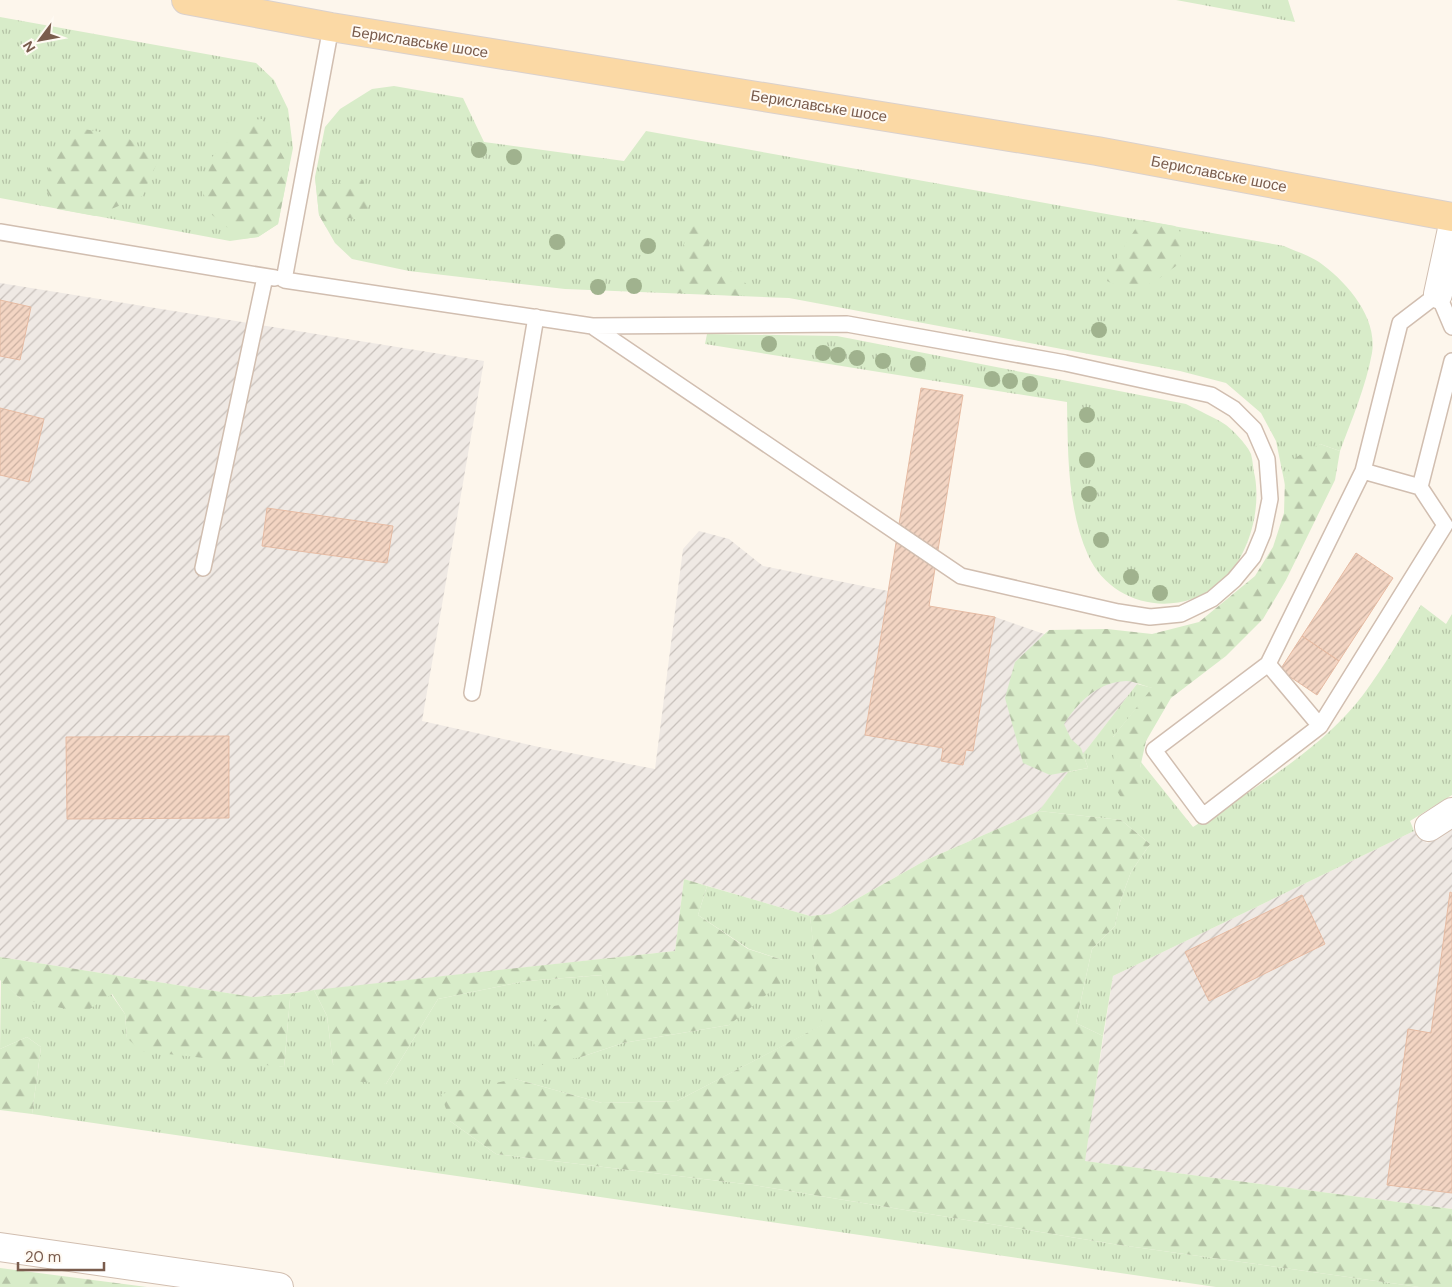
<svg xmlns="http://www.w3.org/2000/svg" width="1452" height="1287" viewBox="0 0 1452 1287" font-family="'DM Sans',sans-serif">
	<defs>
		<pattern id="industrial-furrows" width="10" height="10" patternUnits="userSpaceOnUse" patternTransform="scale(1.25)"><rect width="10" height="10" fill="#efe9e4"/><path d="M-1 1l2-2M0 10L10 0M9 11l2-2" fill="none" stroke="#c7c0bb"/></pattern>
		<pattern id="grass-tufts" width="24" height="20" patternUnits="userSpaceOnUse" patternTransform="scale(1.25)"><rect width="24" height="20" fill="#d8ecc9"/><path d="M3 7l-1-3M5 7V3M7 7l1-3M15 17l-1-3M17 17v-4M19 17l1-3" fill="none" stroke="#b4c2a5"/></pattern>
		<pattern id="forest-firs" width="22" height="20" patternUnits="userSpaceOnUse" patternTransform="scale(1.25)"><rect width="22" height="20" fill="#d8ecc9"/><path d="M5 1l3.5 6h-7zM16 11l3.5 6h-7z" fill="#b4c2a5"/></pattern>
		<pattern id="building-hatch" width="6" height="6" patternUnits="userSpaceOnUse" patternTransform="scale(1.25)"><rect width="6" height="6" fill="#f3d5c3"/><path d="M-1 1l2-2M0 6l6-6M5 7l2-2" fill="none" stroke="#cab0a1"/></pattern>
	</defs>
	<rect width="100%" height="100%" fill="#fdf6ec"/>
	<path fill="url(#industrial-furrows)" d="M 0,283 L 484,361 L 422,721 L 539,747 L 655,769 L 683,549 L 699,531 L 729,539 L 763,566 L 888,591 L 865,734 L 943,748 L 942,761 L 963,765 L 966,750 L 973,751 L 995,617 L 1148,670 L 1039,811 L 926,860 L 830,914 L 810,916 L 684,879 L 675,951 L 253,997 L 0,957 Z
		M 1452,828 L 1452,1209 L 1084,1161 L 1113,976 L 1414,831 L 1427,843 Z"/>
	<path fill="url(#grass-tufts)" d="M 1176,0 L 1288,0 L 1295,22 Z
		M 0,17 L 256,63 L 274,80 L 288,109 L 293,148 L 278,224 L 258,237 L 230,241 L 0,198 Z
		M 394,86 L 463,98 L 484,142 L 624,161 L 646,131 L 1284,246 C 1295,251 1308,255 1319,262 C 1346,281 1378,317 1372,353 C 1366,386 1352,419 1340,451 L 1320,444 L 1285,478 L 1285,485 L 1276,441 L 1261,413 L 1226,383 L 1180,371 L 789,298 L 565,289 L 409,271 L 352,259 L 335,243 L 319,215 L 315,177 L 325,127 L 340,109 L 372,89 Z
		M 707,334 L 837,336 L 1186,404 C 1199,411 1214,417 1226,425 C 1234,431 1248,446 1251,454 C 1253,461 1253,470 1255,477 C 1261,513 1248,559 1219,584 C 1176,619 1111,606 1088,555 C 1067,508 1068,452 1067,402 L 705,344 Z
		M 1421,605 L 1446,624 L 1452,614 L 1452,795 L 1410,821 L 1414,831 L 1113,976 L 1103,1036 L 1076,1023 L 1092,949 L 1115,926 L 1120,902 L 1131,872 L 1150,844 L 1121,820 L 1039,811 L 1068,772 L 1088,768 L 1083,754 L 1137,684 L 1153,688 L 1113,737 L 1140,768 L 1141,762 L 1193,827 C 1252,790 1320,751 1363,695 C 1384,667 1402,635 1421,605 Z
		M 707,886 L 810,916 L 823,1025 L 677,1101 L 602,1103 L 515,1079 L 450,1121 L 496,1154 L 753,1185 L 1113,1244 L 1419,1287 L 1216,1287 L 32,1114 L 41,1047 L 27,1037 L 0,1049 L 1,980 L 21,999 L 111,994 L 125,1014 L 127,1038 L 284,1067 L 290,999 L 295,993 L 314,990 L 327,1016 L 333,1064 L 386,1084 L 438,999 L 526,981 L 603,975 L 608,996 L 581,1057 L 623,1043 L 729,1025 L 783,960 L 749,949 L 698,915 Z"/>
	<path fill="url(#forest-firs)" d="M 262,119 L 289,167 L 278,224 L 258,237 L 241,239 L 211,214 L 203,192 L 212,157 L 250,120 Z
		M 84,129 L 127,137 L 157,163 L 142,196 L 95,216 L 57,209 L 45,187 L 46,176 L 56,152 Z
		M 315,177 L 337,184 L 362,179 L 369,200 L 366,222 L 350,218 L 331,221 L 326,227 L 319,215 Z
		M 1141,220 L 1175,226 L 1181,233 L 1180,263 L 1153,283 L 1126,290 L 1107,281 L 1113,264 Z
		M 698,224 L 712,236 L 706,256 L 740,277 L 749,287 L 748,296 L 677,293 L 682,252 L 688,229 Z
		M 1320,444 L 1340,451 L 1335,480 L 1286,580 L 1263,619 L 1226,656 L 1171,698 L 1146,741 L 1140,768 L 1139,799 L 1123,801 L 1114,786 L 1113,737 L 1152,688 C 1144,686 1134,681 1126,681 C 1098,682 1078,702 1064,724 L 1071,739 L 1081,748 L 1088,768 L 1050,775 L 1023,763 L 1005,698 L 1015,662 L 1049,630 L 1107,629 L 1152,634 L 1199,622 L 1255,576 L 1273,547 L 1284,513 L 1285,478 L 1293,459 Z
		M 1039,811 L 1121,820 L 1150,844 L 1131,872 L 1120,902 L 1115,926 L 1092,949 L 1076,1023 L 1103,1036 L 1085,1161 L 1452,1209 L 1452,1287 L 1419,1287 L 1113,1244 L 753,1185 L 496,1154 L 450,1121 L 441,1094 L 515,1079 L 602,1103 L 677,1101 L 822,1025 L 810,916 L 830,914 L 926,860 Z
		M 684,879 L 707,886 L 698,915 L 748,949 L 783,960 L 781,983 L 729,1025 L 623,1043 L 581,1057 L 542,1065 L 532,1038 L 554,1006 L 608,996 L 602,975 L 526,981 L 438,999 L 386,1084 L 354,1081 L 333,1064 L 327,1016 L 314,990 L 675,951 Z
		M 0,957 L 253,997 L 295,993 L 290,999 L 284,1067 L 141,1051 L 127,1038 L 125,1014 L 112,994 L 84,1013 L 21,999 L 0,980 Z
		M 27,1037 L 41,1047 L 32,1114 L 0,1110 L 0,1049 Z
		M 0,1268 L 147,1287 L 0,1287 Z"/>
	<path fill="url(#building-hatch)" stroke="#e6bba3" d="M 0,300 L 31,307 L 20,360 L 0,356 Z
		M 921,388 L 963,395 L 929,606 L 995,617 L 973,751 L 966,750 L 963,765 L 941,761 L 943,748 L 865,735 Z
		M 0,408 L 44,419 L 29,482 L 0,475 Z
		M 267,508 L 393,526 L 387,563 L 262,546 Z
		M 1356,553 L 1393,578 L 1339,661 L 1302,636 Z
		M 1302,636 L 1339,661 L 1317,695 L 1280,670 Z
		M 229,736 L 229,818 L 67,819 L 66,737 Z
		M 1450,892 L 1452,893 L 1452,1193 L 1387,1185 L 1408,1029 L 1431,1033 Z
		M 1302,895 L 1325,944 L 1209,1001 L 1185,952 Z"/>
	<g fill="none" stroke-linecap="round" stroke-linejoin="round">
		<defs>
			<path id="service" d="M 331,27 L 284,280 L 592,326 L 847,324 L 1065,363 L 1211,395 L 1234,409 L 1254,429 L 1267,459 L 1270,499 L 1263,533 L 1253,557 L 1234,580 L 1212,599 L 1181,614 L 1150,617 L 1118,612 L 961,576 L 592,326
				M 0,232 L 275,278
				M 1363,471 L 1420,487 L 1445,525 L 1320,726 L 1203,816 L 1154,750 L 1268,664 L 1363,471 L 1400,323 L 1438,294 L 1452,327
				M 1420,487 L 1452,361
				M 203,568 L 265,277
				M 1268,664 L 1320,726
				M 472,693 L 536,317"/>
			<path id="minor" d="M 1438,294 L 1452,229
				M 1429,827 L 1452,812"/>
			<path id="tertiary" d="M 0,1247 L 279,1287"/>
			<path id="primary" d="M 186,0 L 331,27 L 1097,151 L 1452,217"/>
		</defs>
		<use href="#service" stroke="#d1beb0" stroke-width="18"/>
		<use href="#minor" stroke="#d1beb0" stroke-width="30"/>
		<use href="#tertiary" stroke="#d1beb0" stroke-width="30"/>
		<use href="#primary" stroke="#dad1cd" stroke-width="30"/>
		<use href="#service" stroke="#fff" stroke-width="15"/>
		<use href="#minor" stroke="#fff" stroke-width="28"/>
		<use href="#tertiary" stroke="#fff" stroke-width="28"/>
		<use href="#primary" stroke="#fbd9a5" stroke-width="28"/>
	</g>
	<g fill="#a0b28e">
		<circle cx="479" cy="150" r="8"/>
		<circle cx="514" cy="157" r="8"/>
		<circle cx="557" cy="242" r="8"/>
		<circle cx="648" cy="246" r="8"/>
		<circle cx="634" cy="286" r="8"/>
		<circle cx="598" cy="287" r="8"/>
		<circle cx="1099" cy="330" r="8"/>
		<circle cx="769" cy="344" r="8"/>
		<circle cx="823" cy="353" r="8"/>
		<circle cx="838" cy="355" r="8"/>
		<circle cx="857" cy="358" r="8"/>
		<circle cx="883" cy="361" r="8"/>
		<circle cx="918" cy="364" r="8"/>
		<circle cx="992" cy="379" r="8"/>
		<circle cx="1010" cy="381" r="8"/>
		<circle cx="1030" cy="384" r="8"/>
		<circle cx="1087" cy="415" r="8"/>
		<circle cx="1087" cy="460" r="8"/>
		<circle cx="1089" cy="494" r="8"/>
		<circle cx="1101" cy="540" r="8"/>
		<circle cx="1131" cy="577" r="8"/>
		<circle cx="1160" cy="593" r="8"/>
	</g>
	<g text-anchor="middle" stroke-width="4" stroke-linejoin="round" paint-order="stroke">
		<g font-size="15" fill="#7a5c4d" stroke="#fffaf3">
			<text transform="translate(420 42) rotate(9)" y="5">Бериславське шосе</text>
			<text transform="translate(819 106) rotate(9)" y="5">Бериславське шосе</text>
			<text transform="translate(1219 174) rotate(11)" y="5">Бериславське шосе</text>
		</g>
	</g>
	<g transform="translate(40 40) rotate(238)" stroke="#fffaf3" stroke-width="4" paint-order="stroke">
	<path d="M0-4L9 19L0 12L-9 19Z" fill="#7a5c4d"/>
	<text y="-8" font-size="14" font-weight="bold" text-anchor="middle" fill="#7a5c4d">N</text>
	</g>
	<path d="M18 1262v8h86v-8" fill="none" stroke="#7a5c4d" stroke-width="2.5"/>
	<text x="25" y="1262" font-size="15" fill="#7a5c4d" stroke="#fffaf3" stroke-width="4" paint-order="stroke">20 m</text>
</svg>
